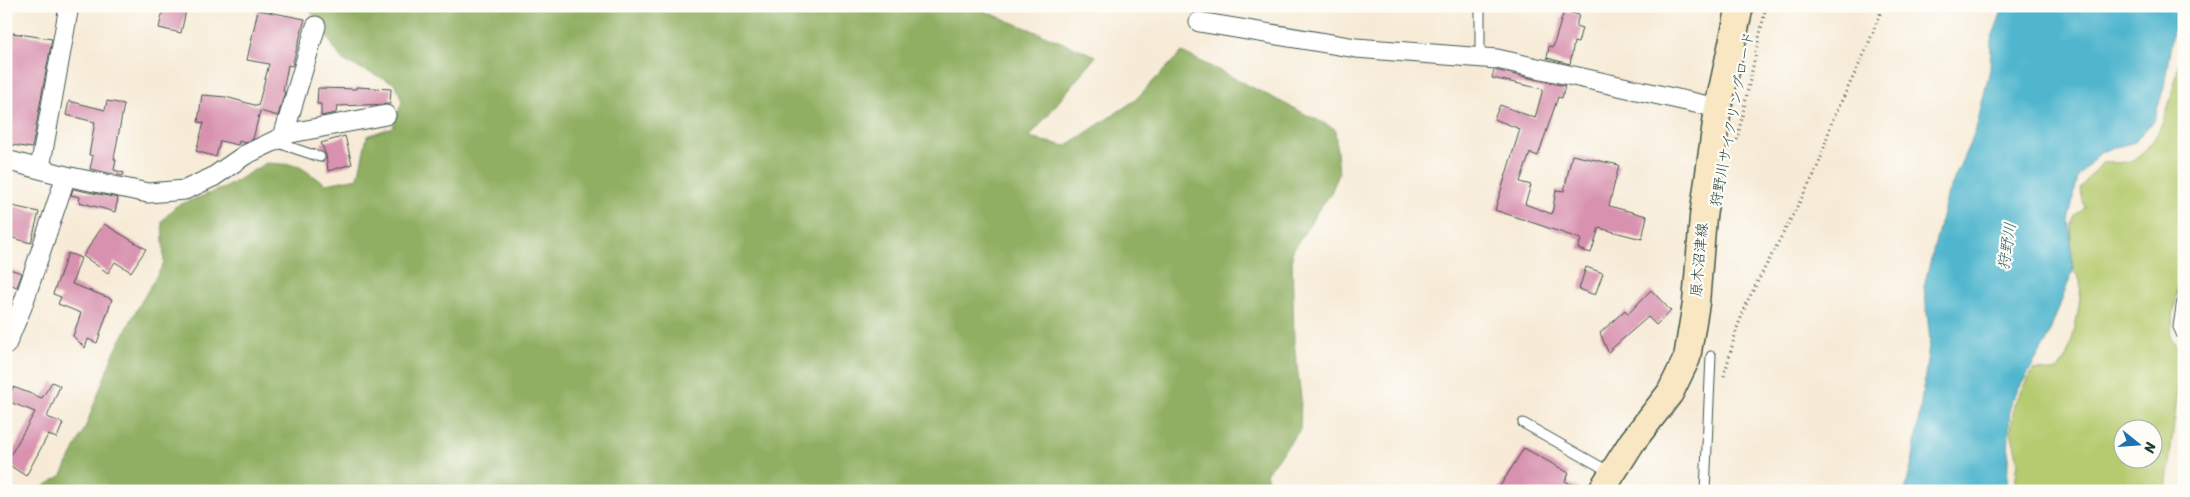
<svg xmlns="http://www.w3.org/2000/svg" width="2190" height="497" viewBox="0 0 2190 497" font-family="Sriracha,'Klee One',sans-serif">
	<rect width="100%" height="100%" fill="#fdfcf7"/>
	<filter id="ink" filterUnits="userSpaceOnUse"><feTurbulence type="fractalNoise" baseFrequency=".02" numOctaves="2"/><feDisplacementMap in="SourceGraphic" scale="10" xChannelSelector="R" yChannelSelector="G"/><feConvolveMatrix kernelMatrix="1 2 1 2 8 2 1 2 1" color-interpolation-filters="sRGB"/></filter>
	<filter id="wash" filterUnits="userSpaceOnUse"><feTurbulence type="fractalNoise" baseFrequency=".0096" numOctaves="4" result="noise"/><feDisplacementMap in="SourceGraphic" scale="20" xChannelSelector="R" yChannelSelector="G"/><feGaussianBlur stdDeviation="1.12" result="paint"/><feColorMatrix in="noise" values="0 0 0 0 0 0 0 0 0 0 0 0 0 0 0 0 0 1.4 0 .05"/><feComposite in="paint" operator="in"/></filter>
	<g filter="url(#wash)">
		<rect width="100%" height="100%" fill="#f7ebd7"/>
		<path fill="#b6cb6f" stroke="#6a8452" fill-rule="evenodd" d="M 2184,35 L 2184,259 L 2182,260 L 2170,337 L 2182,353 L 2166,491 L 2014,491 L 2018,462 L 2011,431 L 2014,405 L 2034,369 C 2041,370 2051,373 2057,370 C 2071,362 2083,296 2080,281 C 2079,276 2074,272 2070,268 L 2072,225 L 2075,216 L 2085,208 L 2080,188 L 2102,163 C 2110,162 2121,164 2129,161 C 2166,151 2178,68 2184,35 ZM 2122,430 L 2152,430 L 2152,460 L 2122,460 Z"/>
		<path fill="#90af62" stroke="#58764b" d="M 303,6 L 972,6 L 1096,56 L 1029,138 L 1066,146 L 1134,101 L 1182,52 L 1335,129 L 1339,174 L 1330,195 L 1319,209 L 1292,252 L 1294,342 L 1301,397 L 1300,430 L 1266,473 L 1271,491 L 37,491 L 62,475 L 85,428 L 113,355 L 136,311 L 164,263 L 162,221 L 176,206 L 224,188 L 266,163 L 297,165 L 326,184 L 358,178 L 367,136 L 393,127 L 402,102 L 396,84 L 342,60 L 311,12 Z"/>
		<path fill="#50b6ce" stroke="#387a81" d="M 2004,6 L 2177,6 L 2164,87 L 2154,120 L 2135,142 L 2100,152 L 2078,177 L 2069,217 L 2073,270 L 2046,342 L 2010,404 L 2007,491 L 1905,491 L 1913,458 L 1930,340 L 1924,286 L 1948,193 L 1976,129 L 1990,69 L 1991,40 Z"/>
		<g id="blocks">
			<path fill="#d891ae" d="M 164,6 L 187,6 L 181,33 L 159,28 Z
				M 258,10 L 305,19 L 292,66 L 288,65 L 283,91 L 285,92 L 278,116 L 260,111 L 253,139 L 245,143 L 239,141 L 238,145 L 220,141 L 216,157 L 196,151 L 204,123 L 198,122 L 202,95 L 226,97 L 258,106 L 269,64 L 247,60 Z
				M 1564,11 L 1579,15 L 1576,26 L 1582,28 L 1578,43 L 1574,42 L 1570,64 L 1547,58 L 1549,46 L 1553,47 Z
				M 6,32 L 52,39 L 32,148 L 6,144 Z
				M 1494,70 L 1565,86 L 1562,98 L 1558,97 L 1538,156 L 1530,153 L 1520,182 L 1531,185 L 1525,204 L 1552,214 L 1556,190 L 1564,191 L 1572,155 L 1619,165 L 1609,206 L 1647,216 L 1642,239 L 1599,228 L 1591,253 L 1578,249 L 1581,239 L 1495,210 L 1520,129 L 1494,119 L 1500,105 L 1535,118 L 1543,89 L 1492,78 Z
				M 356,87 L 391,89 L 390,104 L 337,106 L 336,113 L 321,116 L 321,104 L 317,104 L 318,88 L 356,89 Z
				M 69,101 L 105,110 L 107,101 L 124,104 L 114,159 L 116,160 L 114,170 L 124,173 L 123,176 L 90,169 L 93,156 L 89,155 L 95,122 L 66,115 Z
				M 345,136 L 352,164 L 328,171 L 326,155 L 321,143 Z
				M 73,189 L 118,198 L 115,212 L 79,202 L 80,197 L 71,195 Z
				M 8,205 L 39,212 L 31,243 L 6,236 L 6,213 Z
				M 104,224 L 146,249 L 131,272 L 115,262 L 108,273 L 83,256 Z
				M 68,253 L 81,258 L 72,284 L 112,299 L 97,343 L 88,339 L 85,348 L 73,336 L 81,313 L 58,304 L 61,297 L 53,294 Z
				M 1586,267 L 1603,273 L 1595,295 L 1579,289 Z
				M 6,268 L 22,273 L 17,287 L 6,283 Z
				M 1651,290 L 1671,311 L 1656,325 L 1648,317 L 1608,352 L 1600,333 L 1625,310 L 1628,314 Z
				M 52,382 L 60,386 L 47,417 L 63,423 L 57,438 L 48,435 L 26,476 L 6,463 L 35,412 L 7,401 L 13,387 L 42,398 Z
				M 1524,448 L 1569,473 L 1565,481 L 1583,491 L 1497,491 Z"/>
		</g>
	</g>
	<g filter="url(#ink)">
		<use href="#blocks" fill-opacity="0" stroke="#3f574c" stroke-width="1"/>
		<g fill="none" stroke-linecap="round" stroke-linejoin="round">
			<defs>
				<path id="service" d="M 1480,6 L 1480,51 L 1485,58
					M 275,142 L 320,157
					M 2184,287 L 2178,327 L 2184,340
					M 1523,423 L 1610,472
					M 1705,491 L 1711,356"/>
				<path id="minor" d="M 1199,22 L 1356,48 L 1497,59 L 1718,108
					M 283,137 L 316,26
					M 6,160 L 66,176 L 22,307 L 6,345
					M 40,168 L 69,6
					M 66,176 L 148,193 L 185,190 L 213,177 L 245,155 L 291,133 L 386,115"/>
				<path id="secondary" d="M 1601,491 L 1632,442 L 1670,393 L 1687,358 L 1696,303 L 1703,217 L 1718,108 L 1740,6"/>
			</defs>
			<use href="#service" stroke="#3f574c" stroke-width="11"/>
			<use href="#minor" stroke="#3f574c" stroke-width="21"/>
			<use href="#secondary" stroke="#3f574c" stroke-width="29"/>
			<path stroke="#3f574c" stroke-width="3" stroke-dasharray="1 4" stroke-linecap="butt" d="M 1737,140 L 1766,6
				M 1724,376 L 1737,328 L 1748,300 L 1818,167 L 1832,121 L 1866,50 L 1883,6"/>
			<use href="#service" stroke="#fff" stroke-width="9"/>
			<use href="#minor" stroke="#fff" stroke-width="19"/>
			<use href="#secondary" stroke="#f9e7c3" stroke-width="26"/>
		</g>
	</g>
	<g text-anchor="middle" stroke-width="4.5" stroke-linejoin="round" paint-order="stroke">
		<g font-size="15" fill="#1f3d34" stroke="#fdfcf7">
			<text transform="translate(1732 119) rotate(-79)" y="5">狩野川サイクリングロード</text>
			<text transform="translate(1699 260) rotate(-85)" y="5">原木沼津線</text>
		</g>
		<g font-size="16" font-style="italic" fill="#2e6162" stroke="#fdfcf7">
			<text transform="translate(2006 246) rotate(-81)" y="6">狩野川</text>
		</g>
	</g>
	<rect width="2190" height="497" fill="none" stroke="#fdfcf7" stroke-width="25"/>
	<g transform="translate(2138 444) rotate(107)"><circle r="24" fill="#fdfcf7" stroke="#a4b0a9"/>
	<path d="M0-4L9 19L0 12L-9 19Z" fill="#1f6fb2"/>
	<text y="-8" font-size="14" font-weight="bold" text-anchor="middle" fill="#1f3d34">N</text>
	</g>
</svg>
